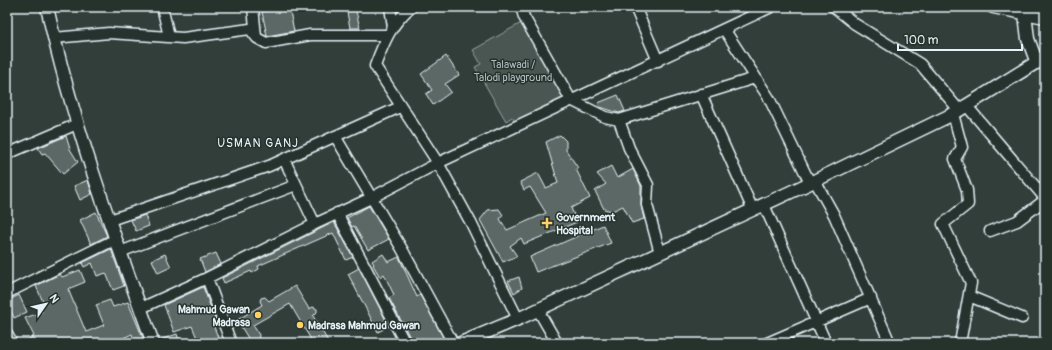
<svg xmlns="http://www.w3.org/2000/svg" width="1052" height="350" viewBox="0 0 1052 350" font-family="Pangolin,sans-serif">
	<rect width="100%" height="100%" fill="#323e39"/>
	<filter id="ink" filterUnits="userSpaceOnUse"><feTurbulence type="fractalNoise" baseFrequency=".025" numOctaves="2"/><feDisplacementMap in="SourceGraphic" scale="8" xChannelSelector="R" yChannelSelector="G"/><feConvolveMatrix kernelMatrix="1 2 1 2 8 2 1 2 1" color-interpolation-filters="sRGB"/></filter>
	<g filter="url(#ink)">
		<path fill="#495651" stroke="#98a4a4" d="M 523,22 L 564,97 L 516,123 L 512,117 L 506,121 L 475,67 L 481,64 L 473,50 Z"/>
		<path fill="#5c6865" stroke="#e8f1f8" d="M 289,7 L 294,31 L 267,36 L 262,12 Z
			M 346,7 L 355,7 L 360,28 L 350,28 Z
			M 446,56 L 459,75 L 445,84 L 451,92 L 433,105 L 426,94 L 432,90 L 421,74 Z
			M 618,95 L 625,111 L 619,113 L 600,107 L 598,103 Z
			M 560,135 L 566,141 L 566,150 L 578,168 L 576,169 L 590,198 L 571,208 L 577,222 L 524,244 L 521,238 L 510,246 L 517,256 L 503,262 L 480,220 L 488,210 L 499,209 L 503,215 L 500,219 L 507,230 L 546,213 L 530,187 L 524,190 L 520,182 L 538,173 L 546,188 L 558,183 L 546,142 Z
			M 66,136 L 70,149 L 78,162 L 63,174 L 45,153 L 42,154 L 38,148 Z
			M 611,166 L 617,178 L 633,169 L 641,186 L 641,205 L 644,219 L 632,223 L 623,206 L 612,211 L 604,209 L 595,191 L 606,184 L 597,174 Z
			M 88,180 L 92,194 L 80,200 L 74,186 Z
			M 369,206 L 389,239 L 368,250 L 354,226 L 352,227 L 347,218 Z
			M 96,212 L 107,236 L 91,244 L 80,220 Z
			M 145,215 L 149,226 L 136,231 L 131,220 Z
			M 334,222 L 353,257 L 346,260 L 333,233 L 258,266 L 259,269 L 252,273 L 251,271 L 224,283 L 222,278 Z
			M 603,225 L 611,243 L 536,272 L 530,257 Z
			M 111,249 L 124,286 L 113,290 L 106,273 L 97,276 L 92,263 L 84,267 L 82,263 Z
			M 216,253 L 221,264 L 205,272 L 200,259 Z
			M 165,254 L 171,267 L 158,273 L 152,260 Z
			M 383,254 L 388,262 L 399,257 L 417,297 L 420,295 L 444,339 L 436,343 L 413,343 L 389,298 L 394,295 L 384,274 L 380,277 L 373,265 L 374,264 L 372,261 Z
			M 359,268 L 389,326 L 378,332 L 348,274 Z
			M 80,270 L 85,282 L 68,289 L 86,332 L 104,325 L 96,305 L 110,300 L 113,307 L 128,302 L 145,343 L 135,343 L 132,334 L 112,343 L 95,343 L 93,339 L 84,343 L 23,343 L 34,336 L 25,318 L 42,312 L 40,305 L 44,304 L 36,286 L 60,274 L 62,277 Z
			M 519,277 L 522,288 L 514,293 L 508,281 Z
			M 295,286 L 309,309 L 313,307 L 317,309 L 317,312 L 313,316 L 329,343 L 313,343 L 290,304 L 253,325 L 259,335 L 258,343 L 251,343 L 237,320 L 262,305 L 260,301 L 261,298 L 265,297 L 269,301 Z
			M 203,287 L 216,321 L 212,322 L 218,337 L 199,343 L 192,326 L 174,332 L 164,305 Z
			M 19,295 L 27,312 L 14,318 L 7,301 Z
			M 11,329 L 19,343 L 10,343 L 7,337 L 7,331 Z
			M 177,334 L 180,343 L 160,343 L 160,340 Z"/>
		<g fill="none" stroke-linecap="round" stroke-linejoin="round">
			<defs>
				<path id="minor" d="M 162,7 L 169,36
					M 253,7 L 256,37
					M 390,7 L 393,27
					M 411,7 C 391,24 384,42 375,66 L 438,163 L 471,223 L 518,319
					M 521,7 L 524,17 L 571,100 L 605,117 L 619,120
					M 635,7 L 658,61
					M 834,7 L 855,24 L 920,64 L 959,110
					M 724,29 L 769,98 L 810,183
					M 54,38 L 109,33 L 183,38 L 250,29 L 257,38 L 266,43 L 310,35 L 387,35
					M 701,94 L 753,210
					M 966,105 L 1045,198
					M 953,114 L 962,147 L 955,159 L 967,190 L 968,204 L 943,224 L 971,283 L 960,343
					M 335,136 L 402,249 L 453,343
					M 7,154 L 77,124
					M 284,159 L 315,224
					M 815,181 L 834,215 L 890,343
					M 764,205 L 826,343
					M 337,213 L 405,343
					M 110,220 L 269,166 L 400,107
					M 990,231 L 1017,221 L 1045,200
					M 120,252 L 296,185
					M 660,253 L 647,205 L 648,185 L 629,148 L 619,120 L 755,78
					M 7,293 L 116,239
					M 969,296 L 1022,318
					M 141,308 L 207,278
					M 538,310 L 557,343
					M 231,343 L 207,278 L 315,224 L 371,198 L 438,163 L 771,7
					M 767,343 L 871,298"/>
				<path id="tertiary" d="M 47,7 C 72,122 113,233 153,343
					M 993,7 L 1045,17
					M 1025,14 L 1028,39 L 1037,63
					M 461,343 L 518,319 L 810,183 L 953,114 L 1045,57"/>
			</defs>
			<use href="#minor" stroke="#e8f1f8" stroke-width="13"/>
			<use href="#tertiary" stroke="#e8f1f8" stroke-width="15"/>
			<use href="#minor" stroke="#26332d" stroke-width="10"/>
			<use href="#tertiary" stroke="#26332d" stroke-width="12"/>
		</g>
	</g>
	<g fill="#ffd166" stroke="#26332d" stroke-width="1.5">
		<path d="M545 217h4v4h4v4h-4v4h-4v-4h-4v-4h4z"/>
		<circle cx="258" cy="315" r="4"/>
		<circle cx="300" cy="325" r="4"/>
	</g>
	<g text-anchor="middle" stroke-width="3" stroke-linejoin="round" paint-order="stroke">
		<g font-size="11" fill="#b0bbbe" stroke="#26332d">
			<text x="513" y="68">Talawadi /<tspan x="513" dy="13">Talodi playground</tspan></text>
		</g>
		<g font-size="11" font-weight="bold" fill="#e8f1f8" stroke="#26332d" text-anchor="start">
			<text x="556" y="221">Government<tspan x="556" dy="13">Hospital</tspan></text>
			<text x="250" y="313" text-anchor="end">Mahmud Gawan<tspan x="250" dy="13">Madrasa</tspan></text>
			<text x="308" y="329">Madrasa Mahmud Gawan</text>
		</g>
		<g font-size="12" letter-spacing="1" fill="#e8f1f8" stroke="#26332d">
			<text x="258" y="147">USMAN GANJ</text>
		</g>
	</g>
	<rect width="1052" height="350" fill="none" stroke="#26332d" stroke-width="24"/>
	<rect x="12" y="12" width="1028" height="326" fill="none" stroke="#e8f1f8" stroke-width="1.5" filter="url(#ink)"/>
	<g transform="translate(46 304) rotate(56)" stroke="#26332d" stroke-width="3" paint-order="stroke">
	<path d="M0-3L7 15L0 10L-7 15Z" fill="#e8f1f8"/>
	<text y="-6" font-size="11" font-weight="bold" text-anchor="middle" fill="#e8f1f8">N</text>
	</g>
	<path d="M898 44v6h124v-6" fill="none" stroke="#e8f1f8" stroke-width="2"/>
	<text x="904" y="44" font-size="12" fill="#e8f1f8" stroke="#26332d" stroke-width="3" paint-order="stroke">100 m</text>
</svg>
